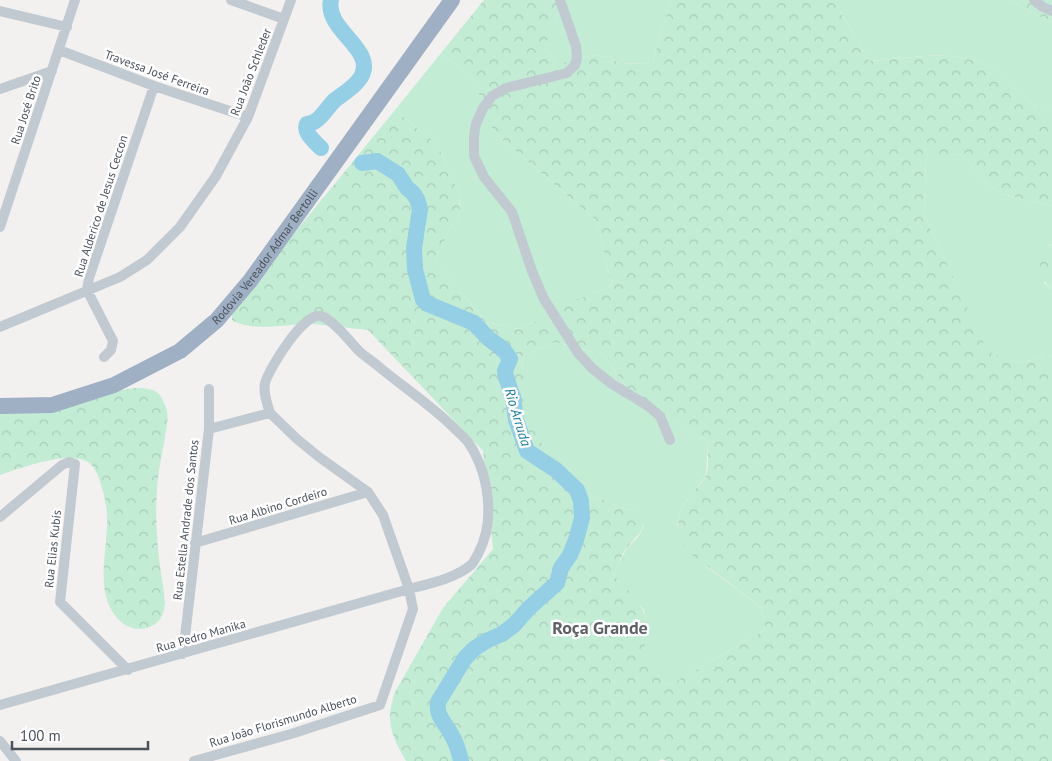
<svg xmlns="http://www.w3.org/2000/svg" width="1052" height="761" viewBox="0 0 1052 761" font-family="'PT Sans',sans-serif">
	<defs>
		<pattern id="forest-crowns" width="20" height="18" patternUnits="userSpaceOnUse" patternTransform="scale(1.25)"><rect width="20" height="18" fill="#c3ecd5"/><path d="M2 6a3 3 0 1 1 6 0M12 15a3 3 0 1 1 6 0" fill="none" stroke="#a9ccb9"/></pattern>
	</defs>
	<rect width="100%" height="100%" fill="#f3f1f0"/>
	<path fill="#c3ecd5" d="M 560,0 L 671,0 L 652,64 L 619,63 L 610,57 L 594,55 L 566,62 L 556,62 L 545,48 C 549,32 560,17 560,0 Z
		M 834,0 L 1010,0 L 1030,12 L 1052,22 L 1052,111 C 1027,111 1011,78 990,67 C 950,47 910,59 869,61 Z
		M 441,53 L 473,79 L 497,135 L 597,221 L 612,285 L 519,329 L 486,322 L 435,261 L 450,229 L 457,220 L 460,210 L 459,195 L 446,159 L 432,140 L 395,110 Z
		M 960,154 L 991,186 L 1001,194 L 1052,206 L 1052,244 L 1050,245 L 1044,283 L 1052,289 L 1052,355 L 1017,363 L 988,353 L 924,215 L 926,159 Z
		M 555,342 L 605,355 L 633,398 L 708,441 L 706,476 L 686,501 L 680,513 L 677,525 L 707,567 L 762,608 L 765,630 L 668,686 L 644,660 L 644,644 L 647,625 L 644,610 L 613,574 L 627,548 L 638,537 L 644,526 L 635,511 L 622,508 L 569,485 L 525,419 L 522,356 Z"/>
	<path fill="url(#forest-crowns)" fill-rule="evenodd" d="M 484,0 L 560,0 C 560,17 549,32 545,48 L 556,62 L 566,62 L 594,55 L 610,57 L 619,63 L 652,64 L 671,0 L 834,0 L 869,61 C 911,59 950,47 990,67 C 1011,78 1027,111 1052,111 L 1052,206 L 1001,194 L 991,186 L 960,154 L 926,160 L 924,215 L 988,352 L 1017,363 L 1052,355 L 1052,761 L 667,761 L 661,759 L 659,761 L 406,761 C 391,735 385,721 395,692 L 443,608 L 493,549 L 483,451 L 368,330 C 350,328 332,326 313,324 C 289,323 253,333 232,320 L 232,314 L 238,302 L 395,110 L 432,140 L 446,159 L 459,195 L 460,210 L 457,220 L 450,229 L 435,261 L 486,322 L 519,329 L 536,321 L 564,303 L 593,294 L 612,285 L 597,221 L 497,135 L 490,124 L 473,79 L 441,53 ZM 555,342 L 605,355 L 633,398 L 708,441 C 707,450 709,469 706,476 C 703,482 697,487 693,492 C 675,515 672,531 691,554 L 762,608 L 765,630 L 668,686 L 644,659 C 644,648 646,638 647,627 C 648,607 625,588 613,574 C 618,566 621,556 626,549 C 634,538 644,533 644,519 L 635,511 L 622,508 L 569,485 L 526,419 L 522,356 Z
		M 1010,0 L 1052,0 L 1052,22 L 1030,12 Z
		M 1052,244 L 1052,289 C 1034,275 1037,260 1052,244 Z
		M 134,388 C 142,388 153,388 159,394 C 162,397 166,407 167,411 C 169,419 166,429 165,437 C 162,455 158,472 157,490 C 155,517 157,546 161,573 C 164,594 172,620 147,628 C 136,631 126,627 119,620 C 95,596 106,556 107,526 C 108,511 105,498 101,485 C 99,477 95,467 88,462 C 68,450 21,468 0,475 L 0,410 Z"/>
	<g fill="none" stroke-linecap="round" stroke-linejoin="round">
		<path stroke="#94cfe5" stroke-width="16" d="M 321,148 C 315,142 303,132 307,124 C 320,123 326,108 335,100 C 344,93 355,87 361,77 C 377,49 324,30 331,0
			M 362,163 L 377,161 L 398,174 L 407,188 L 413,193 L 417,199 L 420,209 L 414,248 L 415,269 L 423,300 L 428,304 L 474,323 L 488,338 L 504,350 L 510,359 L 505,371 L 506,377 L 513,397 L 516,420 L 527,451 L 556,470 L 577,490 L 581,501 L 582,518 L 576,540 L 570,555 L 561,568 L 557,583 L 529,608 L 514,625 L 502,634 L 488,640 L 475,648 L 465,658 L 438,702 C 436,717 445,722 451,734 C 456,742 459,752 461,761"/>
		<path stroke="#c2cad1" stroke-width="10" d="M 231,0 L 284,19
			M 560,0 L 576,46 L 577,58 L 575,65 L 567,73 L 506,88 L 492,96 L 483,108 L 476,124 L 474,136 L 474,156 L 484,177 L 512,212 L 532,271 L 544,299 L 578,353 L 593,369 L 612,384 L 648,406 L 660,416 L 670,440
			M 1034,0 L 1043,7 L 1052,11
			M 0,11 L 67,27
			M 59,50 L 154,86 L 248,117
			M 0,89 L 52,71
			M 0,227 L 75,0
			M 0,327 L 120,277 L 147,260 L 180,227 L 216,176 L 248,117 L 291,0
			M 104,357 L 111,350 L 113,341 L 87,290 L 89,278 L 154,86
			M 0,517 L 62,465 L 69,462 L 75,464 L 60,602 L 128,670
			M 195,543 L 368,492
			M 183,654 L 209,429 L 209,389
			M 0,705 L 409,589 L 383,515 L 368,492 L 319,457 L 297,439 L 270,413
			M 0,741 L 16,761
			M 194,761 L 291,734 L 380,705 L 413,609 L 409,589 C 428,584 457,578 472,564 C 474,562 476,557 478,554 C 496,521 489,473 468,442 C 464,437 459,433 454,428 C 431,405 403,387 378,366 C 372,361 366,357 360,352 C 350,342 334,320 321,316 C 304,311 269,369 265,383 C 263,393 267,403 270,413 L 209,429"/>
		<path stroke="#9fafc4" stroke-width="16" id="s1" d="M 0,406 L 52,405 L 114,385 L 180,351 L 217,320 L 250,281 L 452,0"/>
	</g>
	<g text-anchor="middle" stroke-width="5" stroke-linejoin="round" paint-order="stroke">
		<g font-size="12" fill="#4a525c" stroke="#fff">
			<text transform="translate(251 72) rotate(-69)" y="4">Rua João Schleder</text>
			<text transform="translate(157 73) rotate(20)" y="4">Travessa José Ferreira</text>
			<text transform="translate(26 110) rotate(-72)" y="4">Rua José Brito</text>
			<text transform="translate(101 206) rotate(-72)" y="4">Rua Alderico de Jesus Ceccon</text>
			<text dy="4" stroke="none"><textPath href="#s1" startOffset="319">Rodovia Vereador Admar Bertolli</textPath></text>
			<text transform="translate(278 506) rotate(-17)" y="4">Rua Albino Cordeiro</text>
			<text transform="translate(186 520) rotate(-84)" y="4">Rua Estella Andrade dos Santos</text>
			<text transform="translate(53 549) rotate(-84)" y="4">Rua Elias Kubis</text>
			<text transform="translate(201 636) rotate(-16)" y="4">Rua Pedro Manika</text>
			<text transform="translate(283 721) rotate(-17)" y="4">Rua João Florismundo Alberto</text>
		</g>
		<g font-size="14" font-style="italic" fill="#187ca1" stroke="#fff">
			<text transform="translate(518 417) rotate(73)" y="5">Rio Arruda</text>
		</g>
		<g font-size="18" font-weight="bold" fill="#5d6065" stroke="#fff">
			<text x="600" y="634">Roça Grande</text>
		</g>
	</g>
	<path d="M12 741v8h136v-8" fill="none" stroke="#4a525c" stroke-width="2.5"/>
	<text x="20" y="741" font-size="15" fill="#4a525c" stroke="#ffffff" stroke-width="4" paint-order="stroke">100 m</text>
</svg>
